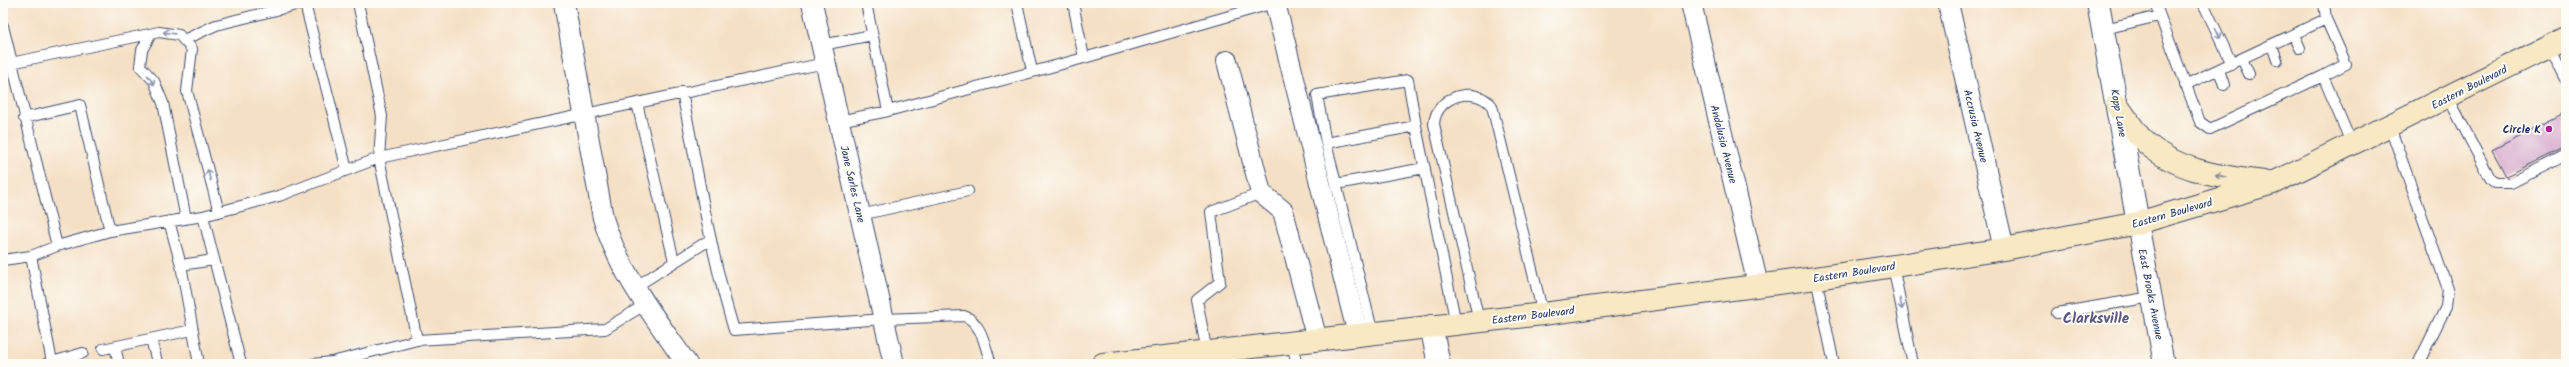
<svg xmlns="http://www.w3.org/2000/svg" width="2569" height="367" viewBox="0 0 2569 367" font-family="Kalam,sans-serif">
	<rect width="100%" height="100%" fill="#fdfcf7"/>
	<filter id="ink" filterUnits="userSpaceOnUse"><feTurbulence type="fractalNoise" baseFrequency=".025" numOctaves="2"/><feDisplacementMap in="SourceGraphic" scale="8" xChannelSelector="R" yChannelSelector="G"/><feConvolveMatrix kernelMatrix="1 2 1 2 8 2 1 2 1" color-interpolation-filters="sRGB"/></filter>
	<filter id="wash" filterUnits="userSpaceOnUse"><feTurbulence type="fractalNoise" baseFrequency=".012" numOctaves="4" result="noise"/><feDisplacementMap in="SourceGraphic" scale="16" xChannelSelector="R" yChannelSelector="G"/><feGaussianBlur stdDeviation="0.9" result="paint"/><feColorMatrix in="noise" values="0 0 0 0 0 0 0 0 0 0 0 0 0 0 0 0 0 1.4 0 .05"/><feComposite in="paint" operator="in"/></filter>
	<g filter="url(#wash)">
		<rect width="100%" height="100%" fill="#f5e0c5"/>
		<g id="blocks">
			<path fill="#d3a1c9" d="M 2566,112 L 2566,147 L 2506,176 L 2492,150 Z"/>
		</g>
	</g>
	<g filter="url(#ink)">
		<use href="#blocks" fill-opacity="0" stroke="#3c4a6d" stroke-width="1"/>
		<g fill="none" stroke-linecap="round" stroke-linejoin="round">
			<defs>
				<path id="service" d="M 358,3 L 382,116 L 379,158 L 417,340 L 605,329 L 646,304
					M 866,3 L 888,111
					M 1017,3 L 1032,71
					M 2155,3 L 2200,122 L 2210,129 L 2323,76
					M 2203,3 L 2232,64
					M 2324,3 L 2326,19 L 2346,64 L 2323,76 L 2352,145
					M 305,4 L 347,170
					M 3,26 L 57,246 L 31,256 L 3,260
					M 2104,29 L 2159,16
					M 151,34 L 142,50 L 140,66 L 154,81 L 163,103 L 186,219
					M 2294,35 L 2300,48
					M 184,40 L 216,25 L 304,3
					M 822,45 L 872,35
					M 2272,45 L 2277,60
					M 2549,47 L 2566,81
					M 1084,58 L 1274,3
					M 2242,59 L 2249,74
					M 11,63 L 159,32 L 179,35 L 192,49 L 187,91 L 219,212
					M 2219,70 L 2224,85
					M 2185,85 L 2326,19
					M 682,92 C 698,172 710,252 734,330 L 884,319 L 964,316 C 982,322 985,347 991,364
					M 2448,97 L 2490,178 L 2495,183 L 2511,183 L 2566,155
					M 637,103 L 674,261
					M 24,118 L 80,105 L 110,231
					M 839,121 L 888,111 L 1084,58 L 1073,3
					M 2390,127 L 2448,289 L 2446,307 L 2418,364
					M 1326,143 L 1317,95 L 1408,80 L 1416,126
					M 1336,184 L 1425,168
					M 860,215 L 968,191
					M 169,221 L 181,265 L 199,364
					M 57,246 L 110,231 L 203,216
					M 31,256 L 52,362 L 46,364
					M 181,265 L 214,260
					M 1893,266 L 1913,364
					M 1816,278 L 1834,364
					M 635,287 L 711,239
					M 2057,313 L 2152,297
					M 1479,321 L 1434,124 C 1436,95 1475,85 1492,106 L 1543,314
					M 1373,334 L 1326,143 L 1416,126 L 1456,324
					M 151,339 L 157,362
					M 1293,343 L 1296,364
					M 115,347 L 119,364
					M 103,349 L 192,330
					M 1207,353 L 1197,300 L 1220,282 L 1211,212 L 1261,193
					M 52,362 L 83,353
					M 241,364 L 203,216 L 279,196 L 379,158 L 825,63
					M 313,364 L 332,362 L 417,340"/>
				<path id="minor" d="M 564,3 L 603,218 C 619,272 655,318 687,364
					M 812,3 L 894,364
					M 1275,3 L 1358,335
					M 1691,3 L 1758,285
					M 1948,3 L 2004,249
					M 1227,61 L 1261,193 L 1283,211 L 1317,340
					M 2138,223 L 2164,364"/>
				<path id="tertiary" d="M 2098,3 L 2138,223
					M 1431,326 L 1439,364"/>
				<path id="secondary" d="M 2117,105 C 2125,116 2132,128 2141,138 C 2173,171 2221,177 2264,182
					M 1103,364 L 1543,314 L 1816,278 L 2004,249 L 2138,223 L 2273,183 L 2566,38"/>
			</defs>
			<use href="#service" stroke="#3c4a6d" stroke-width="12"/>
			<use href="#minor" stroke="#3c4a6d" stroke-width="22"/>
			<use href="#tertiary" stroke="#3c4a6d" stroke-width="24"/>
			<use href="#secondary" stroke="#3c4a6d" stroke-width="24"/>
			<use href="#service" stroke="#fff" stroke-width="10"/>
			<use href="#minor" stroke="#fff" stroke-width="20"/>
			<use href="#tertiary" stroke="#fff" stroke-width="22"/>
			<use href="#secondary" stroke="#f8e8c3" stroke-width="22"/>
		</g>
		<defs><path id="oneway-shaft" d="M-6 0H5M1.5-3L5.5 0L1.5 3" fill="none" stroke-width="1.6" stroke-linecap="round" stroke-linejoin="round"/></defs>
		<g stroke="#8d97ae">
			<use href="#oneway-shaft" transform="translate(169 33) rotate(-172)"/>
			<use href="#oneway-shaft" transform="translate(2218 33) rotate(65)"/>
			<use href="#oneway-shaft" transform="translate(151 80) rotate(53)"/>
			<use href="#oneway-shaft" transform="translate(209 175) rotate(-105)"/>
			<use href="#oneway-shaft" transform="translate(1901 304) rotate(79)"/>
		</g>
		<use stroke="#8a8c90" href="#oneway-shaft" transform="translate(2221 176) rotate(-167)"/>
	</g>
	<circle fill="#b5179e" stroke="#fdfcf7" stroke-width="1.5" cx="2549" cy="129" r="4"/>
	<g text-anchor="middle" stroke-width="4" stroke-linejoin="round" paint-order="stroke">
		<g font-size="11" fill="#1b2f5e" stroke="#fdfcf7">
			<text transform="translate(2469 87) rotate(-27)" y="4">Eastern Boulevard</text>
			<text transform="translate(2119 113) rotate(80)" y="4">Kopp Lane</text>
			<text transform="translate(1976 126) rotate(77)" y="4">Accrusia Avenue</text>
			<text transform="translate(1724 144) rotate(76)" y="4">Andalusia Avenue</text>
			<text transform="translate(853 184) rotate(77)" y="4">Jane Sarles Lane</text>
			<text transform="translate(2172 213) rotate(-16)" y="4">Eastern Boulevard</text>
			<text transform="translate(1854 272) rotate(-9)" y="4">Eastern Boulevard</text>
			<text transform="translate(2151 294) rotate(79)" y="4">East Brooks Avenue</text>
			<text transform="translate(1533 315) rotate(-7)" y="4">Eastern Boulevard</text>
		</g>
		<g font-size="11" font-weight="bold" fill="#1b2f5e" stroke="#fdfcf7" text-anchor="end">
			<text x="2541" y="133">Circle K</text>
		</g>
		<g font-size="15" font-weight="bold" fill="#5b5783" stroke="#fdfcf7">
			<text x="2096" y="323">Clarksville</text>
		</g>
	</g>
	<rect width="2569" height="367" fill="none" stroke="#fdfcf7" stroke-width="16"/>
</svg>
